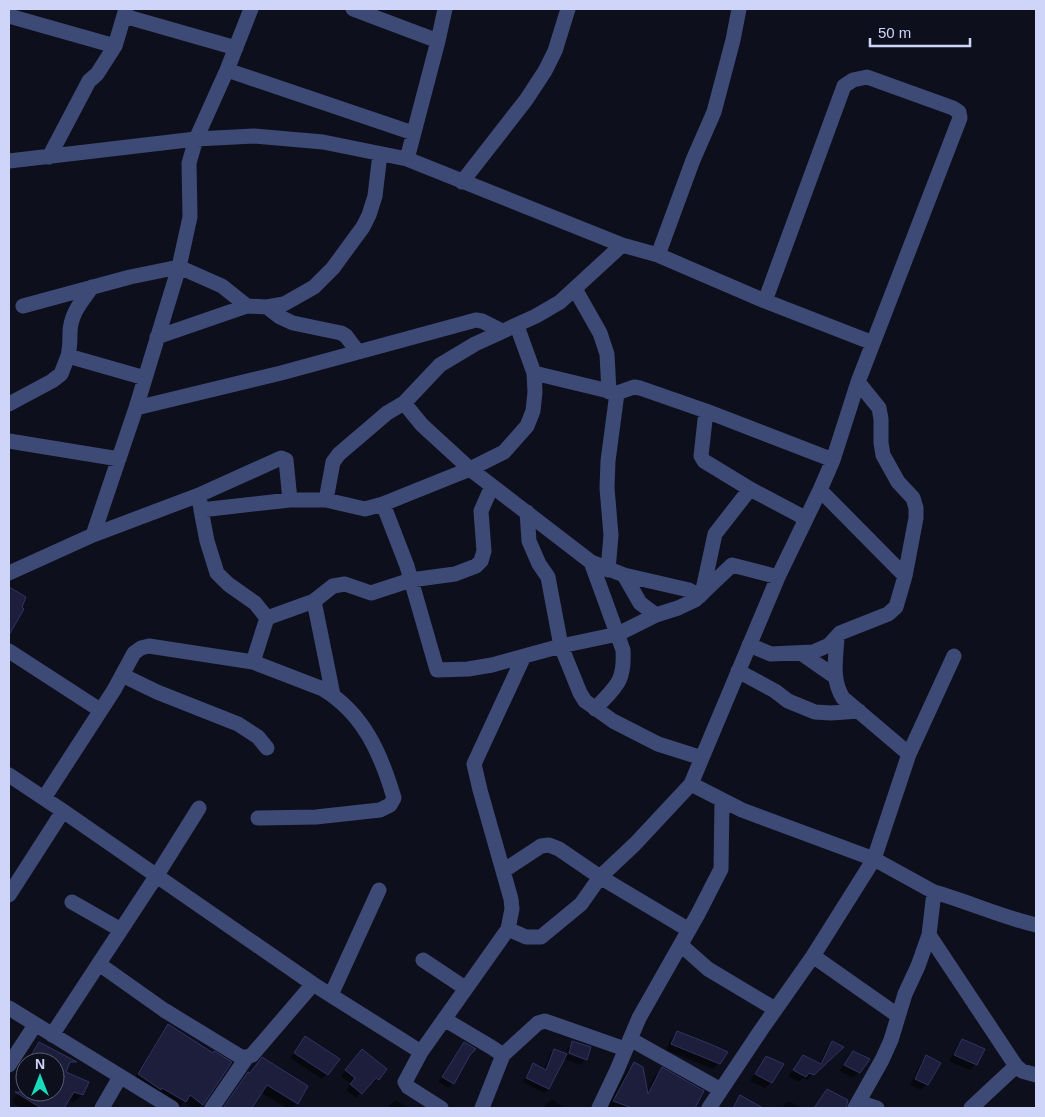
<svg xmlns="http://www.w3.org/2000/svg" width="1045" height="1117" viewBox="0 0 1045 1117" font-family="Arial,sans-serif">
	<rect width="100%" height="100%" fill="#0e0f1c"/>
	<path fill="#0007" d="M 168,1026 L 202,1104 L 198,1108 L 192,1108 L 184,1102 L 178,1108 L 132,1082 L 162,1033 Z
		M 677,1032 L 719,1063 L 713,1069 L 666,1050 L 671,1038 Z
		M 305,1038 L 338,1059 L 322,1079 L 290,1058 Z
		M 962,1040 L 976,1064 L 970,1070 L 949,1061 L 957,1046 Z
		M 573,1042 L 586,1059 L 580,1065 L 564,1059 L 548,1089 L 544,1093 L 523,1082 L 529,1069 L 533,1065 L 544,1070 L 550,1054 L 554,1050 L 584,1060 L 584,1057 L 566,1051 Z
		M 832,1042 L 842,1047 L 807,1080 L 803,1078 L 799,1082 L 788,1076 L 803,1056 L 819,1064 L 827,1048 Z
		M 40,1044 L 70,1060 L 64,1073 L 82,1095 L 74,1102 L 68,1100 L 63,1108 L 21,1108 L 12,1102 L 25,1081 L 25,1092 L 55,1092 L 55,1062 L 25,1062 L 32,1052 Z
		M 464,1044 L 469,1055 L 453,1083 L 448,1088 L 438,1082 L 460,1048 Z
		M 853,1053 L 859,1072 L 853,1078 L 839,1071 Z
		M 357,1056 L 378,1079 L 372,1084 L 370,1082 L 356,1098 L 346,1090 L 351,1084 L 341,1076 Z
		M 926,1057 L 927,1084 L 921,1090 L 910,1085 L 921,1062 Z
		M 767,1058 L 782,1064 L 771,1083 L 765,1088 L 750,1081 L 761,1063 Z
		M 25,1063 L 25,1074 L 20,1071 Z
		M 634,1064 L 647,1092 L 654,1077 L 662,1069 L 703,1092 L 693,1108 L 606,1108 L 627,1071 Z
		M 248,1073 L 297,1103 L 292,1108 L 287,1108 L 261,1093 L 253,1104 L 255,1106 L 254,1108 L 222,1108 L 242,1080 Z
		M 740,1097 L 758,1107 L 758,1108 L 731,1108 Z
		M 552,1099 L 564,1108 L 543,1108 Z
		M 395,1100 L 411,1108 L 387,1108 Z
		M 788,1101 L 803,1108 L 782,1108 Z"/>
	<path fill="#1c1e3b" stroke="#313364" d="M 9,587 L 26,597 L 22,607 L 24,609 L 9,635 Z
		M 168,1024 L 213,1053 L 214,1051 L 232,1062 L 203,1105 L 190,1095 L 186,1102 L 162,1088 L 161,1090 L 138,1074 Z
		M 677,1031 L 710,1044 L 728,1052 L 720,1064 L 671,1044 Z
		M 305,1036 L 340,1059 L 328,1075 L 294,1053 Z
		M 962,1039 L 985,1049 L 977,1065 L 954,1055 Z
		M 572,1041 L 591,1047 L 587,1060 L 569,1053 Z
		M 832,1041 L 844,1047 L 814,1075 L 809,1073 L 806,1077 L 793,1070 L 803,1055 L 821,1064 Z
		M 39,1042 L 77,1062 L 70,1062 L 66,1072 L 89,1082 L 83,1095 L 74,1092 L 64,1108 L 41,1108 L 15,1092 L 55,1092 L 55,1062 L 27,1062 Z
		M 464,1042 L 476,1049 L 470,1055 L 454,1084 L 442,1077 Z
		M 362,1049 L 387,1069 L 379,1080 L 376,1078 L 362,1094 L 350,1084 L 355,1078 L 345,1070 Z
		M 554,1049 L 567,1054 L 549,1089 L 526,1078 L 533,1063 L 546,1070 Z
		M 853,1051 L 870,1059 L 860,1073 L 844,1065 Z
		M 926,1055 L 941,1063 L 928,1085 L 915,1079 Z
		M 766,1056 L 784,1064 L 772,1083 L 755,1074 Z
		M 262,1057 L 308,1086 L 298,1104 L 267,1085 L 252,1108 L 223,1108 L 248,1072 L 250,1073 Z
		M 634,1062 L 643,1067 L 648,1094 L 662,1067 L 704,1091 L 695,1108 L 632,1108 L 613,1101 Z
		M 827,1089 L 848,1100 L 846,1108 L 814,1108 Z
		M 740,1095 L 763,1108 L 733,1108 Z"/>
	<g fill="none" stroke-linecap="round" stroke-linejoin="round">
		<path stroke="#3e4a76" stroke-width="15" d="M 353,9 L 438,41
			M 9,16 L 115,46 L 126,9
			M 124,16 L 236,48
			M 227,70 L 413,133
			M 49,157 L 89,81 L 97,74 L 115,46
			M 407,159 L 438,41 L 445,9
			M 9,161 L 196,139 L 254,136 L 323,142 L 407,159 L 622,245 L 658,255 L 765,301 L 873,343
			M 462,182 L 526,100 L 545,71 L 555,51 L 568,9
			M 622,245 L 560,302 L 536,316 L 475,344 L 440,365 L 404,403 L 422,425 L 470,469 L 591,562 L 624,575 L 689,590 L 700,596
			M 658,255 L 693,160 L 714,112 L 733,40 L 739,9
			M 92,287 C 82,301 70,314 70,333 C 70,341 70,348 68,356 L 145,378
			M 575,289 L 600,333 L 607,354 L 609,392
			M 23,306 L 130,277 L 179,267 L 222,286 L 247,306
			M 267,307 L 280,317 L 293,323 L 341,333 L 346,336 L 358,352
			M 157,337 L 247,306 L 267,307 L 284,304 L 314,287 L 333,268 L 363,227 L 369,215 L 375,196 L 380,154
			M 534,373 L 617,393 L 608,461 L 607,488 L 611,535 L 608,570
			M 617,393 L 634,387 L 640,388 L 706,411 L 833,460
			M 9,404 L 52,381 L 61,374 L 68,356
			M 136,408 L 281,373 L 476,320 L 482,321 L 502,331
			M 706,411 L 701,456 L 704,461 L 750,489
			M 9,441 L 119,459
			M 820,490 L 905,576
			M 199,495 L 201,510 L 290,500 L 326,500 L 365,509 L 383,504 L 470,469 L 504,452 L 527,426 L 533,411 L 535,392 L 534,373 L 517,326
			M 326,500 L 333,462 L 339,454 L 387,413 L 404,403
			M 383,504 L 407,566 L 437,670 L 468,669 L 492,665 L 561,646 L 618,634 L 656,615 L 678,608 L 695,600 L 732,565 L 778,577
			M 201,510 L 207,541 L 217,573 L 228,584 L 255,603 L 267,618
			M 527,512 L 529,541 L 539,564 L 548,577 L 561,646 L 580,693 L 585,701 L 613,721 L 658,744 L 702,758
			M 93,535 L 136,408 L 179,267 L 190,217 L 189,163 L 196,139 L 227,70 L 251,9
			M 591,562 L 623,650 C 625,683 615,687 595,709
			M 9,573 L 93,535 L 199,495 L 281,458 L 286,460 L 290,500
			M 624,575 L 640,603 L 656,615
			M 702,594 L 715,534 L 750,489 L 805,518
			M 314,601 L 333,695
			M 267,618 L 314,601 L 333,586 L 345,584 L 371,593 L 411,580 L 455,574 L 476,566 L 481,561 L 484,551 L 481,511 L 492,486
			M 837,637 C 836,659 831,679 843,698 L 909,754
			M 749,645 L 771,654 L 813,652 L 829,645 L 840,633 L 888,614 L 896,607 L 905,576 L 916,518 L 916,508 L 913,498 L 898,482 L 883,455 L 881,443 L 881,419 L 879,408 L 858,382
			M 9,651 L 100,710
			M 801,653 L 834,676
			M 253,662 L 323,689 C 364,714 381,754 394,798 L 390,805 L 380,810 L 316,817 L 258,818
			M 738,671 L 775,691 L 788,701 L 815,712 L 831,713 L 859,711
			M 122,675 L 157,692 L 238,724 L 258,737 L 267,748
			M 9,775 L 63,811 L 313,984 L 421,1052
			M 691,784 L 742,810 L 874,859 L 934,892 L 929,935 L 1016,1066 L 1022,1071 L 1036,1075
			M 44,798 L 114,690 L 134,653 L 141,648 L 149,646 L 253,662 L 267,618
			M 503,871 L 541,846 L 549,845 L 559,849 L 600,877 L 689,930
			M 934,892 C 969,902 1002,917 1036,925
			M 9,895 L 63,811
			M 72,902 L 121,930
			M 508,929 L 526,937 L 541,937 L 581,904 L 600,877 L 635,844 L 691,784 L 778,577 L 820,490 L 833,460 L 858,382 L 960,118 L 959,112 L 953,108 L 867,77 L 853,80 L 844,86 L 765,301
			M 681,945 L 708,969 L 775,1009
			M 813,956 L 897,1015
			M 423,960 L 465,988
			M 99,964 L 164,1010 L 241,1057 L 247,1057
			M 331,995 L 379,890
			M 9,1008 L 172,1108
			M 444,1019 L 491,1047 L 503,1055
			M 52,1035 L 157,875 L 199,808
			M 630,1039 L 721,1090
			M 9,1065 L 35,1025
			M 859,1102 L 877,1108
			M 102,1108 L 120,1077
			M 212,1108 L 247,1057 L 252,1055 L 313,984
			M 441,1108 L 408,1087 L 405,1082 L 421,1052 L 508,929 L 512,909 L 511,899 L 480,790 L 474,764 L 524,656
			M 482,1108 L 503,1055 L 538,1023 L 545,1021 L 625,1049
			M 599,1108 L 617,1070 L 639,1018 L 698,914 L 721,869 L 722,801
			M 709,1108 L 761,1030 L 813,956 L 874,859 L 909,754 L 954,656
			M 855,1108 L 882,1060 L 891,1040 L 905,994 L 918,966 L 929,935
			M 971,1108 L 1016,1066"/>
	</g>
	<rect width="1045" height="1117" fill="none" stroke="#cfd4f9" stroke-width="20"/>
	<g transform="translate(40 1077)"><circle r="24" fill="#0e0f1c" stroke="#5b5e74"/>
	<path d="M0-4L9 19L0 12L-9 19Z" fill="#1adabd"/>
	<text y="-8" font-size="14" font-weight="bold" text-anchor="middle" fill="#cfd4f9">N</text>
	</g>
	<path d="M870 38v8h100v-8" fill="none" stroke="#cfd4f9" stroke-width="2.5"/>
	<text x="878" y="38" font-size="15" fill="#cfd4f9" stroke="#0e0f1c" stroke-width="4" paint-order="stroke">50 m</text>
</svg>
